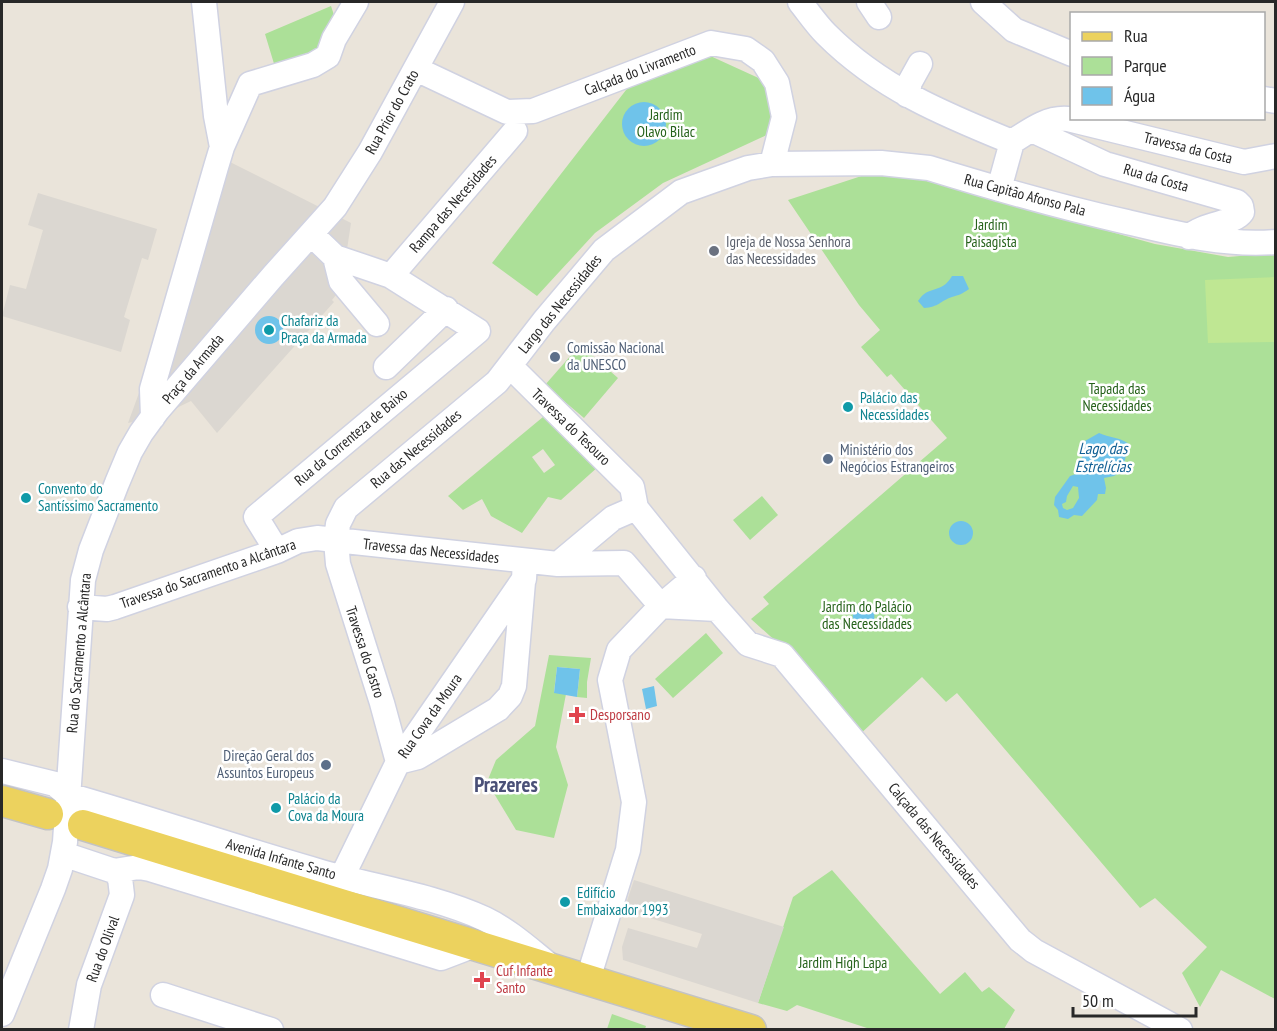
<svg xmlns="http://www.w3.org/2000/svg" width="1277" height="1031" viewBox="0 0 1277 1031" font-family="'PT Sans Narrow',sans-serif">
	<rect width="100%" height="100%" fill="#eae4da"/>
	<path fill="#ace098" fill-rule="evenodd" d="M 331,6 L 337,24 L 317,53 L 275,67 L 265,34 Z
		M 706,54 L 765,81 L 774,99 L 771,133 L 663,183 L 595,233 L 537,296 L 492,263 L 633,81 Z
		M 883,169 L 1155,244 L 1228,257 L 1275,253 L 1275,999 L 1221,970 L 1200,1007 L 1182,973 L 1207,947 L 1155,898 L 1140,908 L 957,693 L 946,702 L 922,677 L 858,736 L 790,654 L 751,619 L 769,604 L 763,597 L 947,438 L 891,374 L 887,377 L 861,347 L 880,330 L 859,305 L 788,200 Z
		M 580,345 L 618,378 L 584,418 L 545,385 Z
		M 549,412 L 599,466 L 561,500 L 548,497 L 522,533 L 491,516 L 482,499 L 463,510 L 448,496 ZM 543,449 L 555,465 L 544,473 L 532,457 Z
		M 762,496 L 778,515 L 750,540 L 733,520 Z
		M 706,633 L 723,653 L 673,698 L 655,679 Z
		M 549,655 L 591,658 L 587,682 L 587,698 L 577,697 L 580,669 L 557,667 L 554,692 L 566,694 L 556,747 L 568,785 L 554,838 L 516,830 L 487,782 L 496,760 L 535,726 Z
		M 832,870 L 940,994 L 965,972 L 982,992 L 989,987 L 1015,1010 L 1004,1029 L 873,1030 L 797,1005 L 787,1011 L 758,1003 L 793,897 Z
		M 612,1014 L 646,1026 L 645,1029 L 607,1029 Z"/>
	<path fill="#bfe793" d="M 1275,277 L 1275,342 L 1208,343 L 1205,280 Z"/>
	<path fill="#dbd7d1" d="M 208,155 L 232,163 L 351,223 L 341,289 L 332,300 L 334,302 L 217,433 L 191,401 L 162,415 L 128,423 L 143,382 Z
		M 38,193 L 157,229 L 148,260 L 142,258 L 124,317 L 130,320 L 121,352 L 2,316 L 10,285 L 26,289 L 43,230 L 28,225 Z
		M 634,880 L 784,927 L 758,1003 L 623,960 L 622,947 L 628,928 L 697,948 L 702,934 L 624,910 Z"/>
	<path fill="#6fc3ea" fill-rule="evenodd" d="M622 124a22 22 0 1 1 44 0a22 22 0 1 1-44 0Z
		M 952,276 L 963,276 L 969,289 C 962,294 959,295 952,297 C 940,301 939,307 924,308 L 918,301 C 929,284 941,295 952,276 Z
		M255 330a14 14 0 1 1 28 0a14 14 0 1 1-28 0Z
		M 1099,433 C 1109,438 1120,437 1129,444 L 1122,471 L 1114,476 L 1104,478 L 1106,488 L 1105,494 L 1098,494 L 1097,500 L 1082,516 L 1074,515 L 1068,519 L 1059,517 L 1058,510 L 1054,505 L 1055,497 L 1070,476 L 1079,473 L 1085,441 ZM 1073,486 L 1078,487 L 1079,498 L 1073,508 L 1067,510 L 1063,508 L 1062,504 L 1066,502 L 1067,496 Z
		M949 533a12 12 0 1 1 24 0a12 12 0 1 1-24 0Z
		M 864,606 L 874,613 C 878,633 850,633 853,613 L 859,607 Z
		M 557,667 L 580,669 L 577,697 L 554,693 Z
		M 654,686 L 657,706 L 646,709 L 642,689 Z"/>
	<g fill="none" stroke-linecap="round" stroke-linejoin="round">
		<defs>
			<path id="minor" d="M 204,2 L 216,116 L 222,147
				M 800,2 C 808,12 816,24 826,34 C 880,88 943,114 1012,142
				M 869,2 L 879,17
				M 983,2 L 1014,30 L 1072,54
				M 416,69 L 507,112 L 533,111 L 711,43 L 746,49 L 763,61 L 777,83 L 784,117 L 772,164
				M 907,95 L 910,82 L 920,64
				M 1264,99 L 1276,101
				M 1032,130 L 1105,164 L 1237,202 L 1241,206 L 1242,212 C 1234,224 1204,223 1189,237
				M 999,189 L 1012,142 C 1029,131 1047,117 1068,119 L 1244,162 L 1276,156
				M 311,234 L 335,257 L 341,281 L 377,324
				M 335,257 L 391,276
				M 510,366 L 632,487 L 636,508 L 717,609 L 748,644 L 782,655 L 1020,940 L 1034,951 L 1180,1030
				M 386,367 L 446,309
				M 153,417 L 152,389 L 216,167 L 222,147 L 250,84 L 313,65 L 328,56 L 334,39 L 356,2
				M 277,551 L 256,517 L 478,331 L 391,276 L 515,131
				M 558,564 L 613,518 L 636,508
				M 661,606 L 717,609
				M 80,607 L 107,609 L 115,607 L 277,551 L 298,541 L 317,538 L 558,564 L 624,563 L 661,606
				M 398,762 L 382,703 L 338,564 L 336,541 L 338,524 L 346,508 L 497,382 L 544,321 L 604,250 L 681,192 L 748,168 L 772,164 L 881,163 L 929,168 C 994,188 1060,207 1127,222 C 1177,234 1224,246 1276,242
				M 398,762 L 418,757 L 498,709 L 510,696 L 514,686 L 523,582
				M 2,771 L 55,784 L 68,795 C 152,819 234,847 318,871 C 373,887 432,895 485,919 C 508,930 528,948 548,964
				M 63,854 L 114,871 L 139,867 L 150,869 L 441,958 L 475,945
				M 342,877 L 398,762 L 524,579 L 525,561
				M 588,979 L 628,850 L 634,802 L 610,680 L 619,650 L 661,606 L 694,578
				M 163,995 L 271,1030
				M 2,1014 L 53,889 L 60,869 L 65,842 L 83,580 L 91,550 L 117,483 L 130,452 L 141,433 L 157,411 L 273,276 L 335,207 L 370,152 L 452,2
				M 81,1030 L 89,985 L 122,895 L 120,878 L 114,871"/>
			<path id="major" d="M 2,801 L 48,814
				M 83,825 L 751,1030"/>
		</defs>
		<use href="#minor" stroke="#d0d2e1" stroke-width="27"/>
		<use href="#major" stroke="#c3c3c3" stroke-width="33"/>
		<use href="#minor" stroke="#fff" stroke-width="24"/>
		<use href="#major" stroke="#ecd25e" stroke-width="30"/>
	</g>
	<circle fill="#6b7280" stroke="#fff" stroke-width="2" cx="714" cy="251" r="6"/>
	<g fill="#0f9aa8" stroke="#fff" stroke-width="2">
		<circle cx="269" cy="330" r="6"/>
		<circle cx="848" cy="407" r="6"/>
		<circle cx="26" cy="498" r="6"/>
		<circle cx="276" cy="808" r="6"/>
		<circle cx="565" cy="902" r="6"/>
	</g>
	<g fill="#5c6f8a" stroke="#fff" stroke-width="2">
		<circle cx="555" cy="357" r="6"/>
		<circle cx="828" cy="459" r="6"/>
		<circle cx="326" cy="765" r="6"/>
	</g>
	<g fill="#e0444e" stroke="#fff" stroke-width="2">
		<path d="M574 706h6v6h6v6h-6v6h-6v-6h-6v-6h6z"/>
		<path d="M479 971h6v6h6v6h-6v6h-6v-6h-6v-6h6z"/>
	</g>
	<g text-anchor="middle" stroke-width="5" stroke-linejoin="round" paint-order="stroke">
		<g font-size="15" fill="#282828" stroke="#fff">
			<text transform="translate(640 70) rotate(-21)" y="5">Calçada do Livramento</text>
			<text transform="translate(392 112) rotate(-61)" y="5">Rua Prior do Crato</text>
			<text transform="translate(1188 148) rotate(14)" y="5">Travessa da Costa</text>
			<text transform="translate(1156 178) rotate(16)" y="5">Rua da Costa</text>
			<text transform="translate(1025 195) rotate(15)" y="5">Rua Capitão Afonso Pala</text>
			<text transform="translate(453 204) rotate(-49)" y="5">Rampa das Necesidades</text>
			<text transform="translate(560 304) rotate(-51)" y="5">Largo das Necessidades</text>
			<text transform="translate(193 369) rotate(-50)" y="5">Praça da Armada</text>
			<text transform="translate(571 427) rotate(44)" y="5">Travessa do Tesouro</text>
			<text transform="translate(351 437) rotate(-40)" y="5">Rua da Correnteza de Baixo</text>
			<text transform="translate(416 449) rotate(-40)" y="5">Rua das Necessidades</text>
			<text transform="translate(431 551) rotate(6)" y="5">Travessa das Necessidades</text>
			<text transform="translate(208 574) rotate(-19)" y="5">Travessa do Sacramento a Alcântara</text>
			<text transform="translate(365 652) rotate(72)" y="5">Travessa do Castro</text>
			<text transform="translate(79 653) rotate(-85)" y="5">Rua do Sacramento a Alcântara</text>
			<text transform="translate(430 716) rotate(-55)" y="5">Rua Cova da Moura</text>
			<text transform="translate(934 836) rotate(50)" y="5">Calçada das Necessidades</text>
			<text transform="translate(281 859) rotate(16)" y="5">Avenida Infante Santo</text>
			<text transform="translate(103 949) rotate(-70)" y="5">Rua do Olival</text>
		</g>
		<g font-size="15" fill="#26621b" stroke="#fff">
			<text x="666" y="120">Jardim<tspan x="666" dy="17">Olavo Bilac</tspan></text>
			<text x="991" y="230">Jardim<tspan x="991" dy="17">Paisagista</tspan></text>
			<text x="1117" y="394">Tapada das<tspan x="1117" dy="17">Necessidades</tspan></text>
			<text x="867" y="612">Jardim do Palácio<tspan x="867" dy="17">das Necessidades</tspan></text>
			<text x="843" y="968">Jardim High Lapa</text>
		</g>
		<g font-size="15" fill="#5b616d" stroke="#fff" text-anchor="start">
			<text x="726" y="247">Igreja de Nossa Senhora<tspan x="726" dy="17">das Necessidades</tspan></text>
		</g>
		<g font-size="15" fill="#0d838f" stroke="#fff" text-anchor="start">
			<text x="281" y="326">Chafariz da<tspan x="281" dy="17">Praça da Armada</tspan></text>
			<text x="860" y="403">Palácio das<tspan x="860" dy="17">Necessidades</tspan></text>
			<text x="38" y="494">Convento do<tspan x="38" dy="17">Santíssimo Sacramento</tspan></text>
			<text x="288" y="804">Palácio da<tspan x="288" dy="17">Cova da Moura</tspan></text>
			<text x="577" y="898">Edifício<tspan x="577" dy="17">Embaixador 1993</tspan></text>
		</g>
		<g font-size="15" fill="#4e5e75" stroke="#fff" text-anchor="start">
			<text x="567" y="353">Comissão Nacional<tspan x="567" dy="17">da UNESCO</tspan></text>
			<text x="840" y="455">Ministério dos<tspan x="840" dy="17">Negócios Estrangeiros</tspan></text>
			<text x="314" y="761" text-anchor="end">Direção Geral dos<tspan x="314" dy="17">Assuntos Europeus</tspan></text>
		</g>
		<g font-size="15" fill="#be3a42" stroke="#fff" text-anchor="start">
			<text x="590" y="720">Desporsano</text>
			<text x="496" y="976">Cuf Infante<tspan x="496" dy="17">Santo</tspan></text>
		</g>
		<g font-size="16" font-style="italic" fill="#116094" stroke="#fff">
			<text x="1103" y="454">Lago das<tspan x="1103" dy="18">Estrelícias</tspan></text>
		</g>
		<g font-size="21" font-weight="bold" fill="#4a5077" stroke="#fff">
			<text x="506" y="792">Prazeres</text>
		</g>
	</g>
	<rect width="1277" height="1031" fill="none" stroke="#282828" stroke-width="6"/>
	<rect x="1070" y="12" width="195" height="108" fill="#ffffff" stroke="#a9a9a9" stroke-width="1.5"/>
	<rect x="1082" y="32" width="30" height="9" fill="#ecd25e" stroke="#a9a9a9" stroke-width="1.5"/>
	<text x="1124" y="42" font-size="18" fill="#282828">Rua</text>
	<rect x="1082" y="57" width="30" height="18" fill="#ace098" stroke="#a9a9a9" stroke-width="1.5"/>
	<text x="1124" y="72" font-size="18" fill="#282828">Parque</text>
	<rect x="1082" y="87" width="30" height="18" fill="#6fc3ea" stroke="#a9a9a9" stroke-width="1.5"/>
	<text x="1124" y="102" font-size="18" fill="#282828">Água</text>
	<path d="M1073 1007v9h123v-9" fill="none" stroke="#282828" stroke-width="3"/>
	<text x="1082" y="1007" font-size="18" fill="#282828" stroke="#ffffff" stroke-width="4.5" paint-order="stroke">50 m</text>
</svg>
